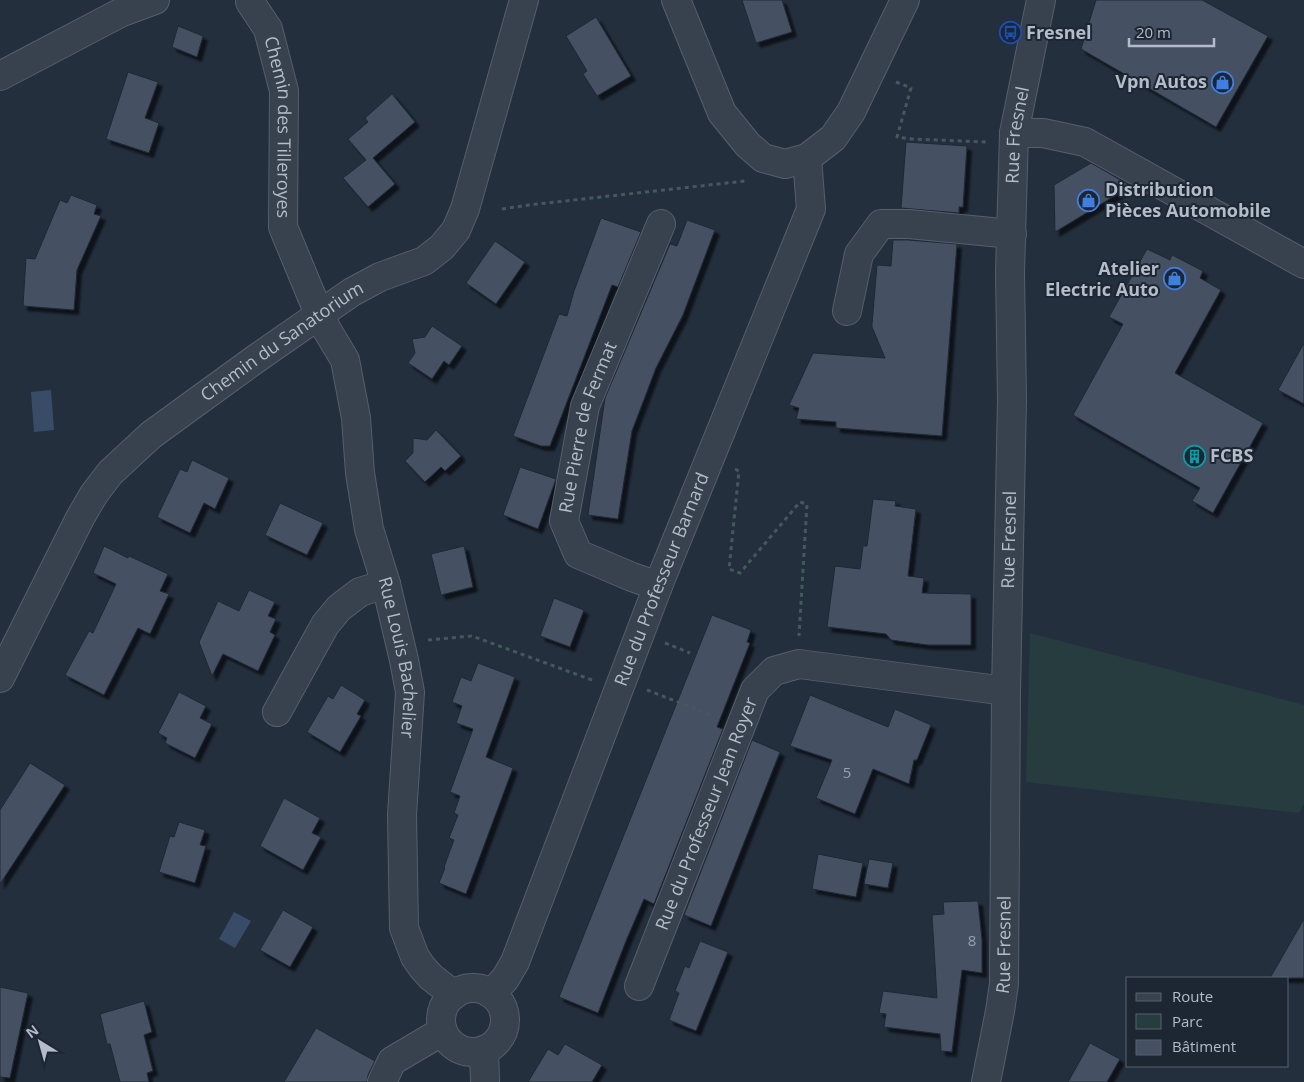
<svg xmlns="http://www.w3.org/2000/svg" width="1304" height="1082" viewBox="0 0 1304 1082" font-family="'Open Sans',sans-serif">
	<defs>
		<filter id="shadow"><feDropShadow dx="4.5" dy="4.5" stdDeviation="1" flood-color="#0009"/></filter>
	</defs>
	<rect width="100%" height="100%" fill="#242f3e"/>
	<path fill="#263c3f" d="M 1030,633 L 1304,705 L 1304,803 L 1299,813 L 1026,782 Z"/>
	<path fill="#394c67" d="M 51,390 L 54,430 L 34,432 L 31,392 Z
		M 234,912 L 251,921 L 235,948 L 219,939 Z"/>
	<path fill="#455162" stroke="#1f2835" filter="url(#shadow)" d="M 742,0 L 782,0 L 792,32 L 756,43 Z
		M 1096,0 L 1202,0 L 1268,36 L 1216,127 L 1081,49 Z
		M 596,17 L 631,76 L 597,96 L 583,74 L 587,71 L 566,36 Z
		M 178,26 L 203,36 L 197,57 L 172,47 Z
		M 128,72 L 158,82 L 145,118 L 159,123 L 149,153 L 106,139 Z
		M 392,94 L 415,122 L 373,158 L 395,184 L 368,207 L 343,178 L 366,160 L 348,139 L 368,122 L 365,118 Z
		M 906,142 L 967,146 L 963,207 L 959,207 L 959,213 L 901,208 Z
		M 1091,163 L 1131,186 L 1055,232 L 1054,185 Z
		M 71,195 L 97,205 L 94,214 L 101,216 L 77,270 L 74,310 L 23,306 L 26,258 L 35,259 L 60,200 L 67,203 Z
		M 601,218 L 641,232 L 618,287 L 612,285 L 550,446 L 541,446 L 513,436 L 559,314 L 567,316 L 574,291 Z
		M 687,220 L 715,230 L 683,315 L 656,368 L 632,431 L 618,519 L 588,515 L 605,398 L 670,244 L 677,246 Z
		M 893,240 L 908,240 L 957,244 L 942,436 L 836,428 L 836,422 L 796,419 L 799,408 L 789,405 L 813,353 L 885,358 L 872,327 L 872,324 L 877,265 L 891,266 Z
		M 495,241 L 525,262 L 496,304 L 466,283 Z
		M 1147,249 L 1170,260 L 1172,255 L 1203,271 L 1200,278 L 1221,290 L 1175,373 L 1263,423 L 1213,513 L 1192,501 L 1200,488 L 1073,415 L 1123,324 L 1109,317 Z
		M 432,326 L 462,346 L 449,365 L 444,361 L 432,379 L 408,363 L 415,353 L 412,339 L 425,337 Z
		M 1304,343 L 1304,404 L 1278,390 Z
		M 436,430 L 461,456 L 445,471 L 441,467 L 425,482 L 405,461 L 413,453 L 413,438 L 427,440 Z
		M 192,460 L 229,478 L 215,509 L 204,503 L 190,533 L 157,517 L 180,469 L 187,472 Z
		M 520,467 L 556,479 L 538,529 L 503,515 Z
		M 873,499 L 896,501 L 895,506 L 916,509 L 908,576 L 924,578 L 922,593 L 971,594 L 971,645 L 928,645 L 891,640 L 886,634 L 827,627 L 835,566 L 860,569 L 863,546 L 867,546 Z
		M 280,503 L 323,523 L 307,555 L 265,535 Z
		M 104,546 L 128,558 L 129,556 L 168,574 L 160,591 L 169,594 L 150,634 L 138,628 L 104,695 L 65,675 L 89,631 L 93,633 L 116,584 L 93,573 Z
		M 464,546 L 473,587 L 441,595 L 431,554 Z
		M 249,590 L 275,602 L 268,616 L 276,619 L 270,632 L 275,635 L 258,671 L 223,654 L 212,676 L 199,642 L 218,601 L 239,611 Z
		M 554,598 L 584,610 L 570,647 L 540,636 Z
		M 712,615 L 751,630 L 747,642 L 750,643 L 717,727 L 723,729 L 654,904 L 644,899 L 626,941 L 598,1013 L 559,997 Z
		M 478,663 L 515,677 L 486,757 L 513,768 L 466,894 L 439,883 L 445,868 L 444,867 L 454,840 L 449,838 L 458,815 L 454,813 L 460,796 L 450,792 L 473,729 L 456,723 L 462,706 L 452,702 L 461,677 L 471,681 Z
		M 341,685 L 365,700 L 357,714 L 361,716 L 340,752 L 307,732 L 328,696 L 333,699 Z
		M 179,692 L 206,706 L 200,718 L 212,724 L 195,758 L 165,743 L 167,738 L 158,733 Z
		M 810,695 L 888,727 L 895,709 L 931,725 L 917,760 L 914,760 L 909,784 L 873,769 L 855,814 L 816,798 L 832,760 L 790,746 Z
		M 752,740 L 780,752 L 711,926 L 684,915 Z
		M 30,763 L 65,785 L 0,884 L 0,810 Z
		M 284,798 L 320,818 L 312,833 L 321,837 L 303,870 L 260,846 Z
		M 179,822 L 205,830 L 200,845 L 206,846 L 195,883 L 159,872 L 170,836 L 174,837 Z
		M 818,854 L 863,863 L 856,897 L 812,889 Z
		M 869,859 L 893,863 L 888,888 L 864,884 Z
		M 978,901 L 982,940 L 982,973 L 962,970 L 952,1052 L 941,1051 L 940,1034 L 884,1027 L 886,1014 L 879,1013 L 883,991 L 937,998 L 932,915 L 944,914 L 943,902 Z
		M 283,910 L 313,927 L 290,967 L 260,950 Z
		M 1304,919 L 1304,978 L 1270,978 Z
		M 700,941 L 728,952 L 696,1031 L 669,1020 L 679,993 L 675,991 L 685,966 L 689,968 Z
		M 0,987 L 28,993 L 10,1078 L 0,1077 Z
		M 144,1001 L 152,1032 L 144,1035 L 153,1071 L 147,1073 L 149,1082 L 120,1082 L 110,1044 L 107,1044 L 100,1014 Z
		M 316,1028 L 375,1061 L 368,1075 L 367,1082 L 284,1082 Z
		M 1090,1043 L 1120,1059 L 1107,1082 L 1068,1082 Z
		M 565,1044 L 602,1065 L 592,1082 L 528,1082 L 548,1049 L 558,1055 Z"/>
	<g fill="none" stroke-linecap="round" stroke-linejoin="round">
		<defs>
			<g id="minor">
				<path id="s1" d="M 250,0 L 250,2 L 268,29 L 284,91 L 283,227 L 319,314 L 327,330 L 345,360 L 356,418 L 360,473 L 369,529 L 386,584 L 404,660 L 410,692 L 402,815 L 404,928 L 415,957 L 422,967 L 431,977 L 454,995"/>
				<path d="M 676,0 L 722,113 L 748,145 L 763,158 L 785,164 L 807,158 L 833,138 L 851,112 L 905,0"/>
				<path d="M 0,76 L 120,13 L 155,0"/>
				<path d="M 1014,133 L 1043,133 L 1085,142 L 1304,264"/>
				<path d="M 847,311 L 859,254 L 881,224 L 909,224 L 1012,234"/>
				<path id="s2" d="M 658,586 L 632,577 L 578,554 L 564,521 L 585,406 L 661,224"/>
				<path id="s3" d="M 0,678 L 80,518 L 94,494 L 110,473 L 151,435 L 257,358 L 352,292 L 380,277 L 424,261 L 442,247 L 456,230 L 465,209 L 524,0"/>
				<path d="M 277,712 L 325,625 L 339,608 L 360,592 L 386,584"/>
				<path id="s4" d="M 639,986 L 755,690 L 774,671 L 799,664 L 1006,691"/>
				<circle cx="473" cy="1020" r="32"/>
				<path id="s5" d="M 491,994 L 505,979 L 515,962 L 658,586 L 811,209 L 807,158"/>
				<path d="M 484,1050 L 485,1082"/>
				<path d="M 382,1082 L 392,1061 L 443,1031"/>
				<path id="s6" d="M 986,1082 L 1000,1011 L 1004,984 L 1006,691 L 1012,400 L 1010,273 L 1014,133 L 1041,0"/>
			</g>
		</defs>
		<use href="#minor" stroke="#565f6c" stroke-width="30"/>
		<path stroke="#44595c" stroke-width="3" stroke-dasharray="4 4" stroke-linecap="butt" d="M 896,82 L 911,88 L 897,137 L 912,139 L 987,142
			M 502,209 L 529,205 L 745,181
			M 735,469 L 739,471 L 729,569 L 740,573 L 800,502 L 807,504 L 799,636
			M 428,640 L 472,636 L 592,680
			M 665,643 L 690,653
			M 647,690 L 711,715"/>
		<use href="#minor" stroke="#38414e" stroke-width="28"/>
	</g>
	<defs>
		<symbol id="bus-ring" viewBox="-11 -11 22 22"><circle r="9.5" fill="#1d2633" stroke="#1a4fb4" stroke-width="1.5"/><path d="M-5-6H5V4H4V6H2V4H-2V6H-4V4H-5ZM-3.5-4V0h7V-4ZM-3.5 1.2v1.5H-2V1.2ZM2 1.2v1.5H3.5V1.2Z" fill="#1a4fb4"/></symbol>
		<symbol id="shop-ring" viewBox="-11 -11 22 22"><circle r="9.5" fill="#1d2633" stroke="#3f7fe0" stroke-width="1.5"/><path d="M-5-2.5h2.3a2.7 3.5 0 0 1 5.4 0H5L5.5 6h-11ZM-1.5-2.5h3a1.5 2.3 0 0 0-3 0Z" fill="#3f7fe0"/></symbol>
		<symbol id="building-ring" viewBox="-11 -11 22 22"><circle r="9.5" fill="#1d2633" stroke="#0f9aa8" stroke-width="1.5"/><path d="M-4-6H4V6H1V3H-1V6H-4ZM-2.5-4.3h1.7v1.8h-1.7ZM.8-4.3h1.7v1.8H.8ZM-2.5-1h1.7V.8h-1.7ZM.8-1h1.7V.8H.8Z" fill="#0f9aa8"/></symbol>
	</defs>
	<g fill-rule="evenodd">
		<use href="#bus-ring" x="998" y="20" width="25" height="25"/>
		<use href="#shop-ring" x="1210" y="70" width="25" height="25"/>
		<use href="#shop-ring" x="1076" y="188" width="25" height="25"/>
		<use href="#shop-ring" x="1162" y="266" width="25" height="25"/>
		<use href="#building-ring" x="1182" y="444" width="25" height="25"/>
	</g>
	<g text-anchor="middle" stroke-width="4" stroke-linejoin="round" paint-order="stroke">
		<g font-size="15" fill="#98a1af">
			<text x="847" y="778">5</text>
			<text x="972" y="946">8</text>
		</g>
		<g font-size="18" font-weight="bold" fill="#b4bcc9" stroke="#1d2633" text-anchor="start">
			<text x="1026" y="39">Fresnel</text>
			<text x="1207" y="88" text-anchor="end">Vpn Autos</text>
			<text x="1105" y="196">Distribution<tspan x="1105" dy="21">Pièces Automobile</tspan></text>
			<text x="1159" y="275" text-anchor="end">Atelier<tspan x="1159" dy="21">Electric Auto</tspan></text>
			<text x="1210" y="462">FCBS</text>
		</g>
		<g font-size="18" fill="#b4bcc9" stroke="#1d2633">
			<text dy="6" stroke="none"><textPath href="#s1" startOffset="134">Chemin des Tilleroyes</textPath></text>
			<text dy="6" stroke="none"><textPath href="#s6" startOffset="949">Rue Fresnel</textPath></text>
			<text dy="6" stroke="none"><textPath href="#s3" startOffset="450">Chemin du Sanatorium</textPath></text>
			<text dy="6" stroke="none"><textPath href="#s2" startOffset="219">Rue Pierre de Fermat</textPath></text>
			<text dy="6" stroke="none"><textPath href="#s6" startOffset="544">Rue Fresnel</textPath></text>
			<text dy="6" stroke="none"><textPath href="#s5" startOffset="450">Rue du Professeur Barnard</textPath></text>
			<text dy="6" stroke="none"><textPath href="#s1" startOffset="685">Rue Louis Bachelier</textPath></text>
			<text dy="6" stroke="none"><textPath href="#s4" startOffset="185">Rue du Professeur Jean Royer</textPath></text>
			<text dy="6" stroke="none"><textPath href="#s6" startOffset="139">Rue Fresnel</textPath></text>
		</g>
	</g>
	<rect x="1126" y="977" width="162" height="90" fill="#1d2633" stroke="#59626f"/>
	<rect x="1136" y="993" width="25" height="8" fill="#38414e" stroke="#59626f"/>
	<text x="1172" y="1002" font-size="15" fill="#b4bcc9">Route</text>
	<rect x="1136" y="1014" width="25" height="15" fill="#263c3f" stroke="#59626f"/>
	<text x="1172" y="1027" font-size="15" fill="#b4bcc9">Parc</text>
	<rect x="1136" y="1040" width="25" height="15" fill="#455162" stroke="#59626f"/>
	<text x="1172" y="1052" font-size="15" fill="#b4bcc9">Bâtiment</text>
	<g transform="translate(40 1042) rotate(323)" stroke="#1d2633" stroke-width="4" paint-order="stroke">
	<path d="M0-4L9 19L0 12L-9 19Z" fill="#b4bcc9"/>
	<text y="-8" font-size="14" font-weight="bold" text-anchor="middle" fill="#b4bcc9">N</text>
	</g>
	<path d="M1129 38v8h85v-8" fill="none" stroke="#b4bcc9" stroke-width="2.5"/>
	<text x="1136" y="38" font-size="15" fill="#b4bcc9" stroke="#1d2633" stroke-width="4" paint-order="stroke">20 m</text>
</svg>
